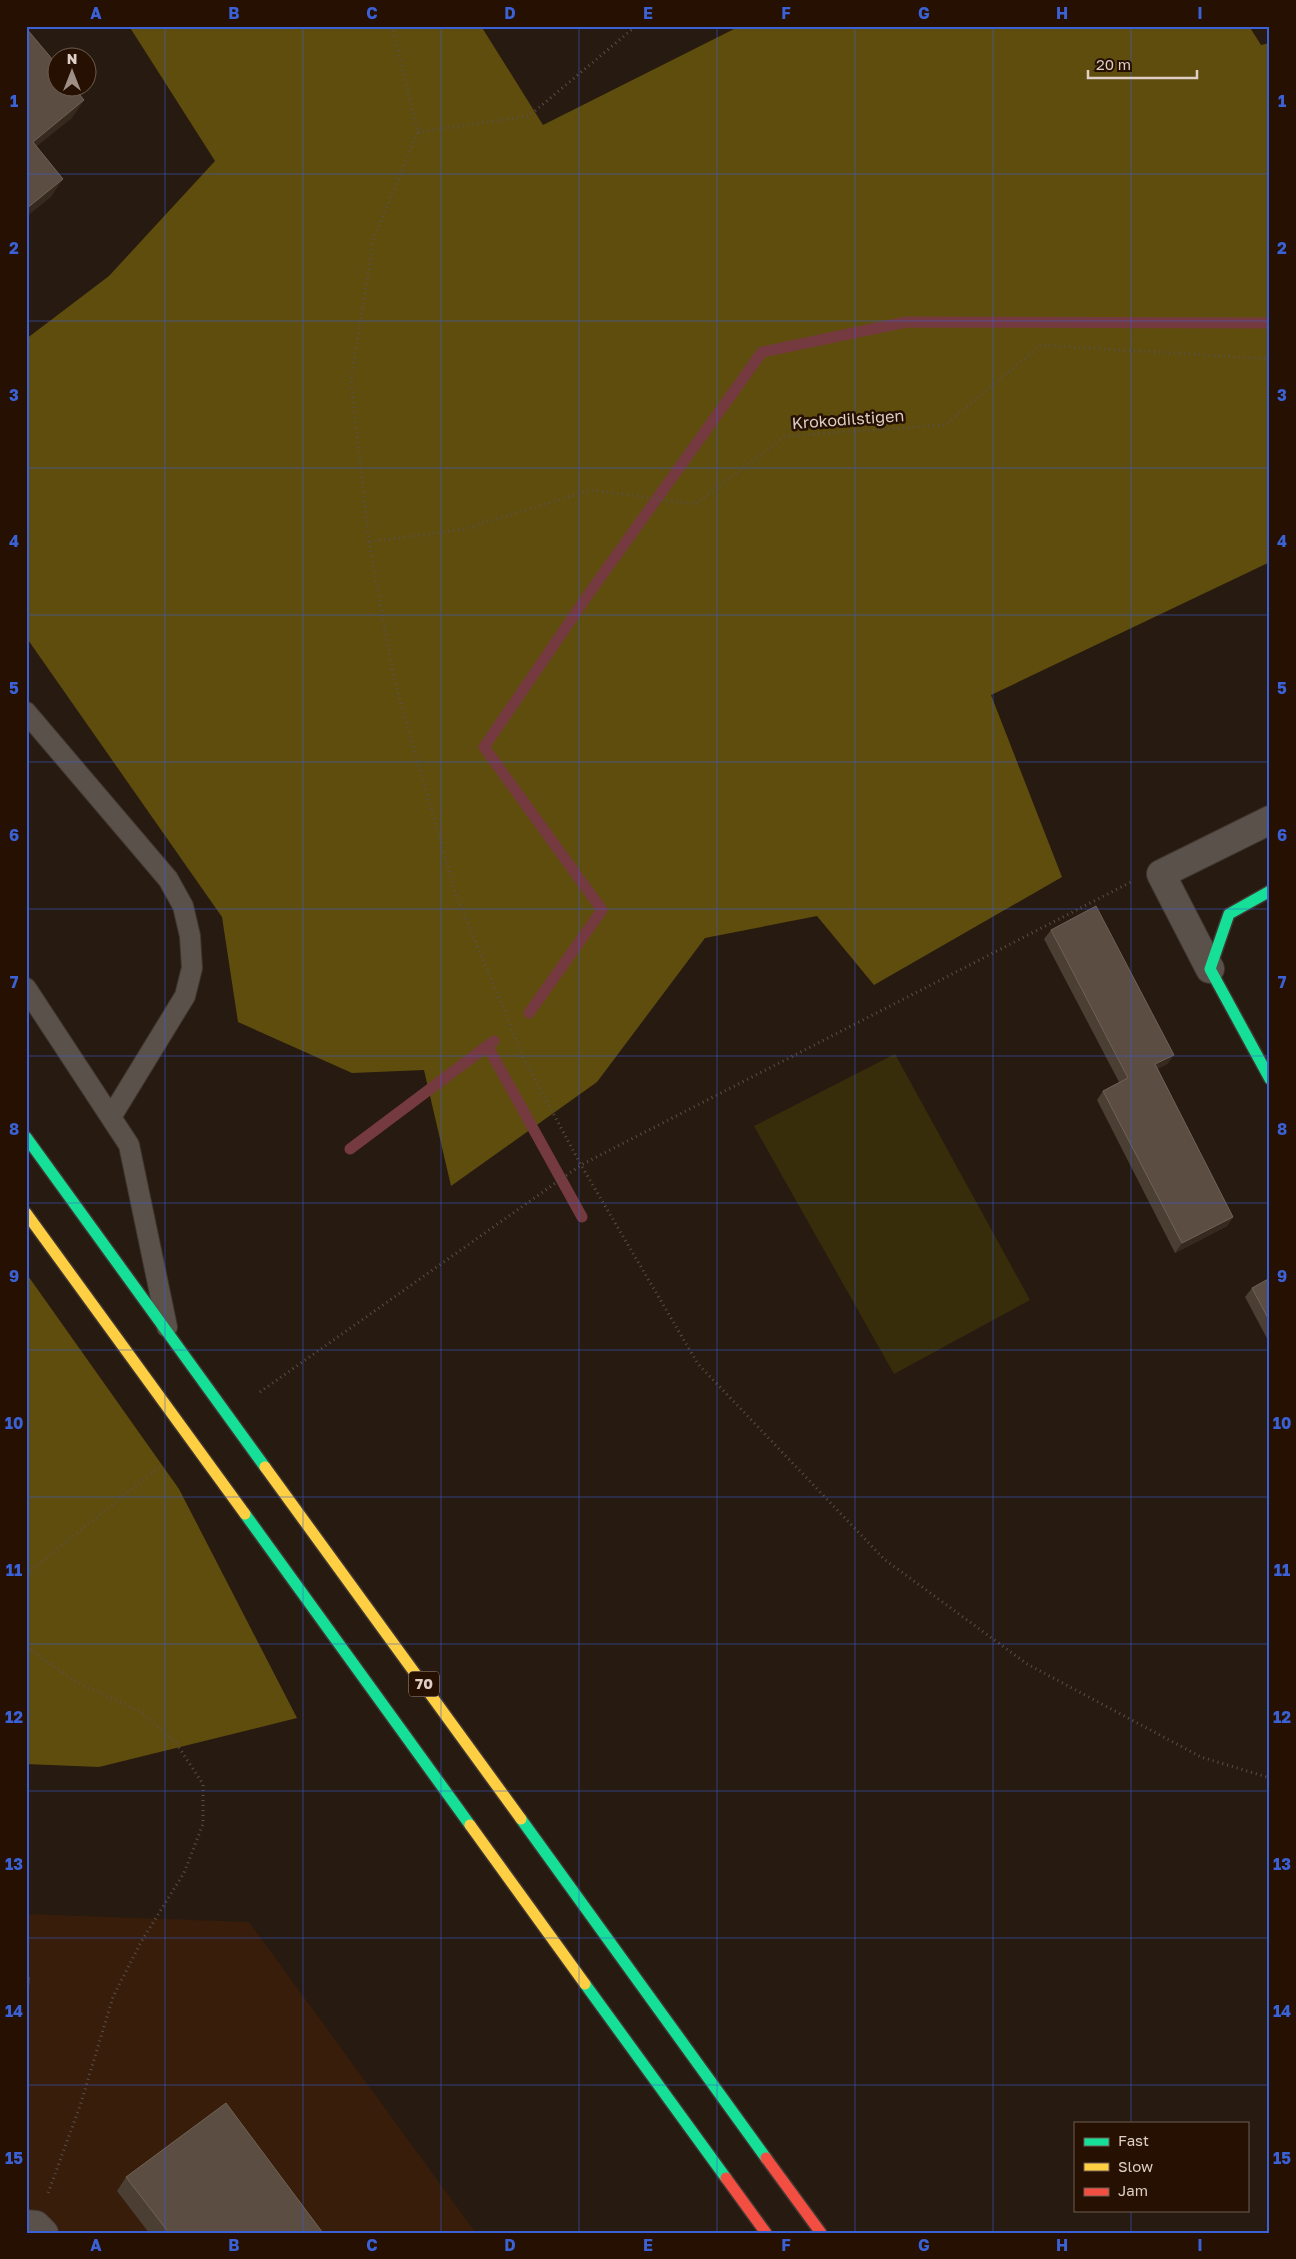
<svg xmlns="http://www.w3.org/2000/svg" width="1296" height="2259" viewBox="0 0 1296 2259" font-family="'Golos Text',sans-serif">
	<rect width="100%" height="100%" fill="#271a11"/>
	<path fill="#371d0a" d="M 26,1914 L 249,1922 L 476,2233 L 26,2233 Z"/>
	<path fill="#382d0a" d="M 895,1054 L 1030,1300 L 894,1374 L 754,1126 Z"/>
	<path fill="#5f4d0d" d="M 129,26 L 481,26 L 543,125 L 740,26 L 1249,26 L 1261,45 L 1270,43 L 1270,562 L 991,695 L 1062,877 L 874,985 L 817,916 L 705,938 L 597,1082 L 451,1186 L 424,1070 L 352,1073 L 238,1022 L 222,917 L 26,637 L 26,339 L 109,276 L 215,161 Z
		M 26,1273 L 179,1489 L 297,1718 L 99,1767 L 26,1764 Z"/>
	<g fill="none" stroke-linecap="round" stroke-linejoin="round">
		<path stroke="#753a3f" stroke-width="11" d="M 529,1013 L 602,910 L 484,747 L 590,592 L 762,352 L 906,322 L 1270,323
			M 488,1047 L 582,1217
			M 350,1149 L 494,1041"/>
		<defs>
			<path id="lane" d="M 26,712 L 168,879 L 183,906 L 190,936 L 192,968 L 185,996 L 111,1117
				M 26,988 L 129,1145 L 167,1327"/>
			<path id="street" d="M 1210,969 L 1161,874 L 1270,820
				M 26,2224 L 36,2225 L 44,2233"/>
			<path id="fast" d="M 1270,891 L 1229,914 L 1210,969 L 1270,1079
				M 26,1137 L 265,1467
				M 245,1514 L 470,1825
				M 521,1819 L 766,2158
				M 585,1984 L 726,2178"/>
			<path id="slow" d="M 26,1213 L 245,1514
				M 265,1467 L 521,1819
				M 470,1825 L 585,1984"/>
			<path id="jam" d="M 766,2158 L 821,2233
				M 726,2178 L 766,2233"/>
		</defs>
		<use href="#lane" stroke="#413731" stroke-width="22"/>
		<use href="#street" stroke="#413731" stroke-width="30"/>
		<use href="#fast" stroke="#413731" stroke-width="14"/>
		<use href="#slow" stroke="#413731" stroke-width="14"/>
		<use href="#jam" stroke="#413731" stroke-width="14"/>
		<path stroke="#59504b" stroke-width="3" stroke-dasharray="1 4" stroke-linecap="butt" d="M 392,26 L 418,132 L 374,237 L 351,380 L 369,542 L 394,679 L 455,892 L 525,1061 L 581,1165 L 698,1364 L 884,1559 L 1027,1664 L 1201,1757 L 1270,1778
			M 418,132 L 529,116 L 636,26
			M 369,542 L 464,529 L 591,490 L 695,504 L 785,436 L 945,425 L 1041,345 L 1270,359
			M 260,1392 L 581,1165 L 1131,882
			M 26,1574 L 159,1467
			M 26,1646 L 73,1680 L 141,1712 L 176,1743 L 203,1784 L 203,1824 L 184,1873 L 141,1942 L 113,1997 L 80,2106 L 47,2196"/>
		<use href="#lane" stroke="#5b514b" stroke-width="20"/>
		<use href="#street" stroke="#5b514b" stroke-width="28"/>
		<use href="#fast" stroke="#16e098" stroke-width="11"/>
		<use href="#slow" stroke="#ffcf43" stroke-width="11"/>
		<use href="#jam" stroke="#f24e42" stroke-width="11"/>
	</g>
	<path fill="#4b3e32" d="M 1051,930 L 1174,1055 L 1167,1064 L 1157,1069 L 1233,1217 L 1227,1226 L 1175,1253 L 1097,1100 L 1103,1091 L 1119,1082 L 1044,939 Z
		M 1270,1278 L 1270,1344 L 1245,1297 L 1252,1288 Z
		M 126,2177 L 323,2233 L 149,2233 L 117,2191 Z"/>
	<path fill="#36291e" d="M 84,100 L 72,118 L 26,155 L 33,142 Z
		M 63,179 L 51,197 L 26,217 L 26,209 Z
		M 1174,1055 L 1167,1064 L 1148,1074 L 1155,1064 Z
		M 1233,1217 L 1227,1226 L 1175,1253 L 1182,1243 Z"/>
	<path fill="#5b4d42" stroke="#6f6256" d="M 26,28 L 58,66 L 58,88 L 74,88 L 84,100 L 33,142 L 63,179 L 26,209 Z
		M 1096,906 L 1174,1055 L 1155,1064 L 1233,1217 L 1182,1243 L 1103,1091 L 1128,1078 L 1051,930 Z
		M 1270,1278 L 1270,1322 L 1252,1288 Z
		M 26,1977 L 29,1977 L 26,2040 Z
		M 226,2103 L 323,2233 L 169,2233 L 126,2177 Z"/>
	<path fill="none" stroke="#3a61d5" stroke-width="1" stroke-opacity="0.55" d="M 165,26 L 165,2233M 303,26 L 303,2233M 441,26 L 441,2233M 579,26 L 579,2233M 717,26 L 717,2233M 855,26 L 855,2233M 993,26 L 993,2233M 1131,26 L 1131,2123M 26,174 L 1270,174M 26,321 L 1270,321M 26,468 L 1270,468M 26,615 L 1270,615M 26,762 L 1270,762M 26,909 L 1270,909M 26,1056 L 1270,1056M 26,1203 L 1270,1203M 26,1350 L 1270,1350M 26,1497 L 1270,1497M 26,1644 L 1270,1644M 26,1791 L 1270,1791M 26,1938 L 1270,1938M 26,2085 L 1270,2085M 1131,2210 L 1131,2233"/>
	<g text-anchor="middle" stroke-width="5" stroke-linejoin="round" paint-order="stroke">
		<rect fill="#251002" stroke="#a6958a" stroke-width="1" x="409" y="1671.5" width="30" height="25" rx="4"/>
		<g font-size="15" font-weight="bold" fill="#decec5">
			<text x="424" y="1689">70</text>
		</g>
		<g font-size="16" fill="#decec5" stroke="#251002">
			<text transform="translate(848 419) rotate(-4)" y="6">Krokodilstigen</text>
		</g>
	</g>
	<rect width="1296" height="2259" fill="none" stroke="#251002" stroke-width="55"/>
	<rect x="1074" y="2122" width="175" height="90" fill="#251002" stroke="#6f5c50"/>
	<rect x="1084" y="2138" width="25" height="8" fill="#16e098" stroke="#6f5c50"/>
	<text x="1118" y="2146" font-size="15" fill="#decec5">Fast</text>
	<rect x="1084" y="2163" width="25" height="8" fill="#ffcf43" stroke="#6f5c50"/>
	<text x="1118" y="2172" font-size="15" fill="#decec5">Slow</text>
	<rect x="1084" y="2188" width="25" height="8" fill="#f24e42" stroke="#6f5c50"/>
	<text x="1118" y="2196" font-size="15" fill="#decec5">Jam</text>
	<g transform="translate(72 72)"><circle r="24" fill="#251002" stroke="#6f5c50"/>
	<path d="M0-4L9 19L0 12L-9 19Z" fill="#9e8f86"/>
	<text y="-8" font-size="14" font-weight="bold" text-anchor="middle" fill="#decec5">N</text>
	</g>
	<path d="M1088 70v8h109v-8" fill="none" stroke="#decec5" stroke-width="2.5"/>
	<text x="1096" y="70" font-size="15" fill="#decec5" stroke="#251002" stroke-width="4" paint-order="stroke">20 m</text>
	<rect x="28" y="28" width="1240" height="2204" fill="none" stroke="#3a61d5" stroke-width="2"/>
	<g font-size="16" text-anchor="middle" font-weight="bold" fill="#3a61d5">
		<text x="96" y="19">A</text>
		<text x="234" y="19">B</text>
		<text x="372" y="19">C</text>
		<text x="510" y="19">D</text>
		<text x="648" y="19">E</text>
		<text x="786" y="19">F</text>
		<text x="924" y="19">G</text>
		<text x="1062" y="19">H</text>
		<text x="1200" y="19">I</text>
		<text x="14" y="107">1</text>
		<text x="1282" y="107">1</text>
		<text x="14" y="254">2</text>
		<text x="1282" y="254">2</text>
		<text x="14" y="401">3</text>
		<text x="1282" y="401">3</text>
		<text x="14" y="547">4</text>
		<text x="1282" y="547">4</text>
		<text x="14" y="694">5</text>
		<text x="1282" y="694">5</text>
		<text x="14" y="841">6</text>
		<text x="1282" y="841">6</text>
		<text x="14" y="988">7</text>
		<text x="1282" y="988">7</text>
		<text x="14" y="1135">8</text>
		<text x="1282" y="1135">8</text>
		<text x="14" y="1282">9</text>
		<text x="1282" y="1282">9</text>
		<text x="14" y="1429">10</text>
		<text x="1282" y="1429">10</text>
		<text x="14" y="1576">11</text>
		<text x="1282" y="1576">11</text>
		<text x="14" y="1723">12</text>
		<text x="1282" y="1723">12</text>
		<text x="14" y="1870">13</text>
		<text x="1282" y="1870">13</text>
		<text x="14" y="2017">14</text>
		<text x="1282" y="2017">14</text>
		<text x="14" y="2164">15</text>
		<text x="1282" y="2164">15</text>
		<text x="96" y="2251">A</text>
		<text x="234" y="2251">B</text>
		<text x="372" y="2251">C</text>
		<text x="510" y="2251">D</text>
		<text x="648" y="2251">E</text>
		<text x="786" y="2251">F</text>
		<text x="924" y="2251">G</text>
		<text x="1062" y="2251">H</text>
		<text x="1200" y="2251">I</text>
	</g>
</svg>
